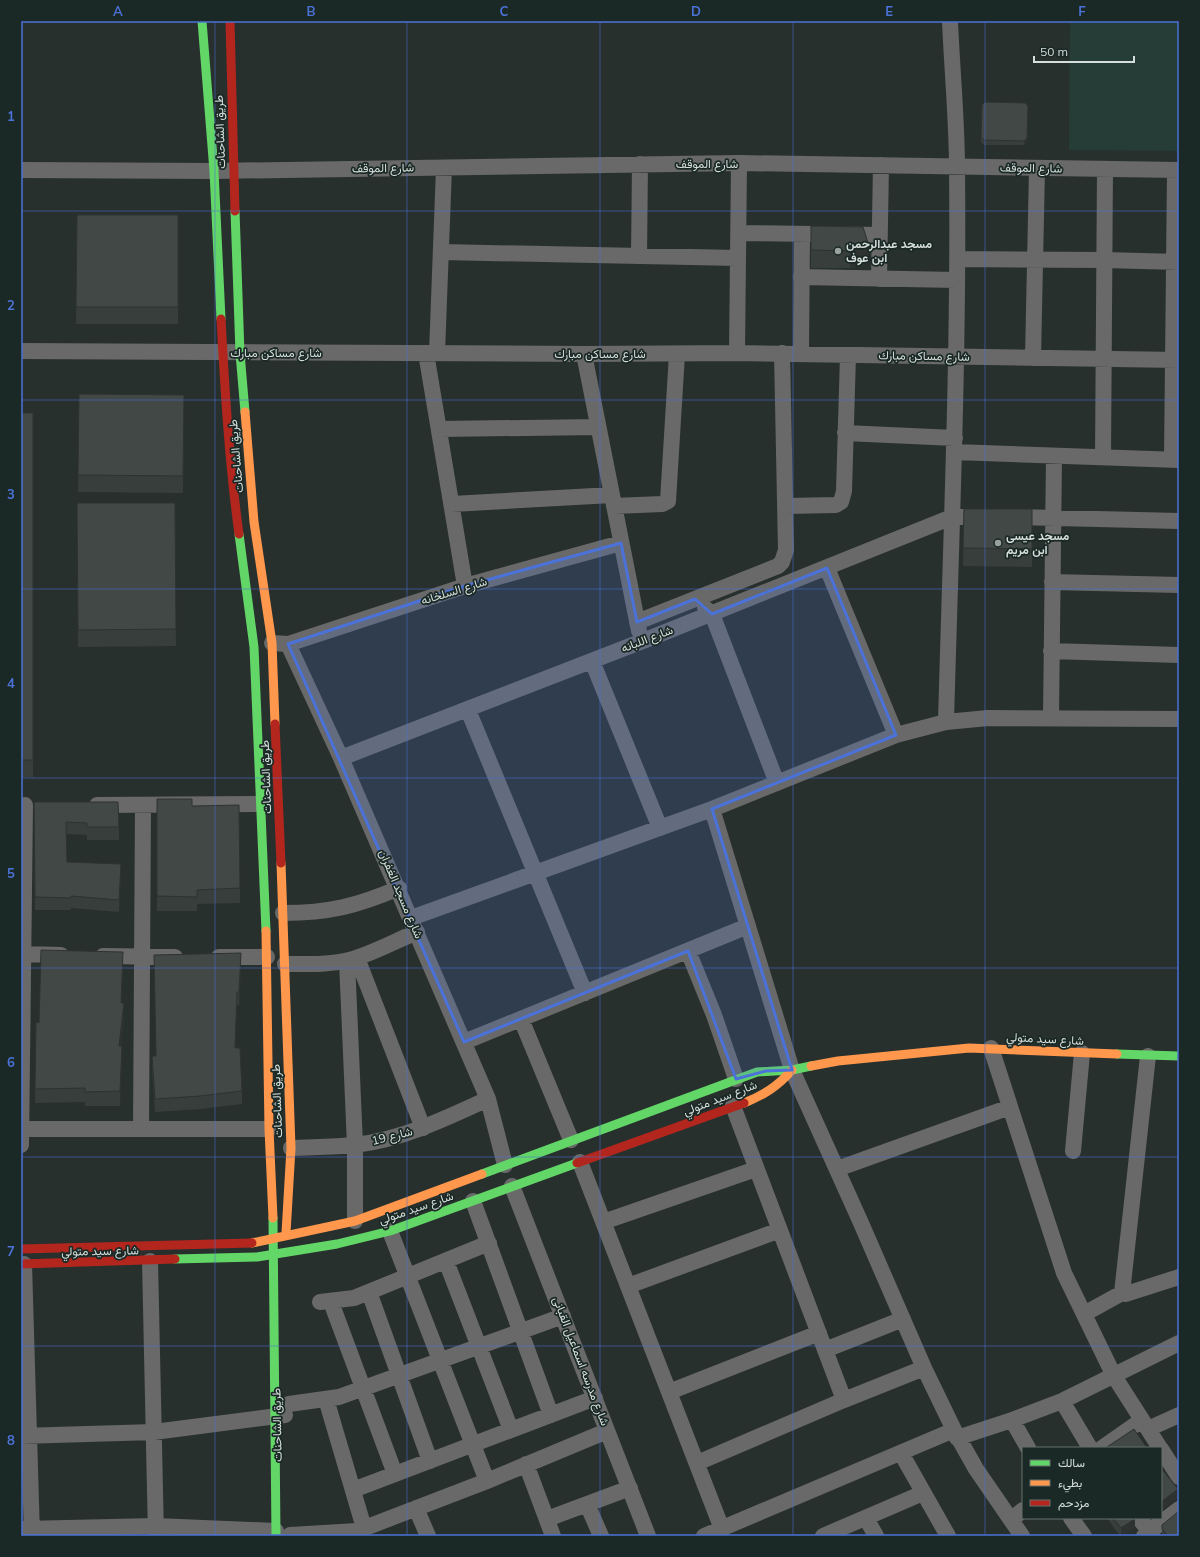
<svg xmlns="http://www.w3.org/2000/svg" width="1200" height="1557" viewBox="0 0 1200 1557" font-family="Mulish,Vazirmatn,sans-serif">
	<rect width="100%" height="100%" fill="#28302e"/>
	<path fill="#263c37" d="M 1070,21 L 1179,21 L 1179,151 L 1069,150 Z"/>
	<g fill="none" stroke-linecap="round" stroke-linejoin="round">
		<path stroke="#696969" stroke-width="16" d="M 21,170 L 214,171 L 739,163 L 1179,170
			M 738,233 L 880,235
			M 441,252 L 738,258
			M 639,256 L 640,164
			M 957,259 L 1104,260 L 1179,262
			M 801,277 L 957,280
			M 879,279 L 881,165
			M 21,351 L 584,354 L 737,353 L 1179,360
			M 426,353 L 465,586
			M 437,353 L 444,168
			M 737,353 L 739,163
			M 584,354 L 639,631
			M 801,354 L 802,234
			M 1033,358 L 1037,169
			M 439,429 L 598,427
			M 845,433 L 955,438
			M 954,452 L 1179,460
			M 1103,457 L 1105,169
			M 1172,459 L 1175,170
			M 452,504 L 612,495
			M 614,506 L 662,504 L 668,501 L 677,354
			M 786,506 L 836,505 L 841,502 L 844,491 L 848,355
			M 1011,517 L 1179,521
			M 827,568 L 896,735
			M 1052,582 L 1179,585
			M 705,608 L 712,614 L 777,783
			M 637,622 L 778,566 L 782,562 L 786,550 L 782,353
			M 272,643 L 288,644 L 341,758 L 488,1099 L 505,1165
			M 288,644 L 465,586 L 621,543
			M 1051,651 L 1179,655
			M 592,661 L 660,828
			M 468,710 L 585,993
			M 1051,717 L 1054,456
			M 946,722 C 951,537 959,353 957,169 C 957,120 952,70 950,21
			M 341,758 L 648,639 L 952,517 L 985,517
			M 97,805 L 261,804
			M 712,809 L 792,1070 L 861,1223 L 924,1368 L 954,1430 L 976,1469 L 1022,1536
			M 283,913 C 329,913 357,906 399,888
			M 411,918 L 712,809 L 896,735 L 946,722 L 988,718 L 1179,719
			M 688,951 L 714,1015 L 736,1079
			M 21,954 L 61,955
			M 103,956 L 175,957
			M 219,957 L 267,957
			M 357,958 L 423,1128
			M 347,961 L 355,1145 L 355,1221
			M 285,964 C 306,964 328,965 349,960 C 372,954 395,941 417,932
			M 521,1019 L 571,1140
			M 464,1042 L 748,926
			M 991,1048 L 1064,1273 L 1114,1376 L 1160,1448
			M 733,1106 L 844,1400
			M 21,1129 L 269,1129
			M 141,1129 L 143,805
			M 21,1145 L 25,805
			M 291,1148 C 312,1147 334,1147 355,1145 C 403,1139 445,1119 488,1099
			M 1073,1151 L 1082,1053
			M 580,1162 L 722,1529
			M 837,1169 L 1010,1107
			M 512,1186 L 648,1536
			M 473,1201 L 551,1415
			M 603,1222 L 756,1169
			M 390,1231 L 487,1481
			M 150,1261 L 156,1536
			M 446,1261 L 511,1430
			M 24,1264 L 32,1536
			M 628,1286 L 780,1230
			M 369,1292 L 430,1461
			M 1122,1293 L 1148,1056
			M 320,1302 L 354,1298 L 489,1243
			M 331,1302 L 395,1474
			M 1084,1314 L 1122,1293 L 1126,1294 L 1179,1277
			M 825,1350 L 903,1319
			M 669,1392 L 819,1333
			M 326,1399 L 364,1528
			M 1062,1401 L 1090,1448
			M 289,1404 L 339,1397 L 563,1316
			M 1012,1420 L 1028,1448
			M 1148,1429 L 1179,1415
			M 21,1436 L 154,1432 L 285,1415
			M 957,1438 L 1012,1420 L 1062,1401 L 1179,1343
			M 1102,1448 L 1142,1420
			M 1161,1449 L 1179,1477
			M 901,1453 L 948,1536
			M 697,1463 L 844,1400 L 924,1368
			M 526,1464 L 553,1536
			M 353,1490 L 595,1398
			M 587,1504 L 601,1536
			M 416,1508 L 428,1536
			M 866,1518 L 876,1536
			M 1071,1518 L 1084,1536
			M 1139,1518 L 1153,1536
			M 547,1519 L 630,1488
			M 1011,1520 L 1023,1510
			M 22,1529 L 156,1526 L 276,1531
			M 290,1535 L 357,1531 L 487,1481 L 607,1431
			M 704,1536 L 954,1430
			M 823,1536 L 923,1493
			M 1144,1536 L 1179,1509"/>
		<path stroke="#63d668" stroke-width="9" d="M 202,21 L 214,171 L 221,319
			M 235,211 L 240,353 L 245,412
			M 239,534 L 254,647 L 266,931
			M 1117,1054 L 1179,1056
			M 482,1174 L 757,1072 L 792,1070 L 811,1066
			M 273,1218 L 276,1536
			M 175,1259 L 257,1257 L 337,1244 L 390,1231 L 577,1163"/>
		<path stroke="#ff974d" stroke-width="9" d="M 245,412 L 254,522 L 272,643 L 275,724
			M 281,863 L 291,1148 L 286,1233
			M 266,931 L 269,1129 L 273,1218
			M 811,1066 L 838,1061 L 969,1048 L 1117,1054
			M 744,1103 C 764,1095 778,1086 792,1070
			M 252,1243 L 355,1221 L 482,1174"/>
		<path stroke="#b3261e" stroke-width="9" d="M 230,21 L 235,211
			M 221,319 C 225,391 229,462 239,534
			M 275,724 L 281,863
			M 577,1163 L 744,1103
			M 21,1249 L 252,1243
			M 21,1264 L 175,1259"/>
	</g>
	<path fill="#383e3c" d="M 982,105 L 1027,142 L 1024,145 L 984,145 L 981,142 Z
		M 77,215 L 178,215 L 178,324 L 76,324 Z
		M 811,226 L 869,263 L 850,268 L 811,268 Z
		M 79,394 L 184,395 L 183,493 L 78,492 Z
		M 21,413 L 33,413 L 33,777 L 21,777 Z
		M 77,503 L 175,503 L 176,646 L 78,647 Z
		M 964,509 L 1032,526 L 1032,567 L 963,566 Z
		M 157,799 L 192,806 L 240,888 L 240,903 L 197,904 L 197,911 L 157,911 Z
		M 34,802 L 119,827 L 119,840 L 87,840 L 87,835 L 67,834 L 67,862 L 121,876 L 119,912 L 71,908 L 71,910 L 35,910 Z
		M 123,966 L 121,1003 L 124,1017 L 121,1046 L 122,1061 L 120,1106 L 85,1106 L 85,1102 L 35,1103 L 36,1022 L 39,1023 Z
		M 241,966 L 239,1005 L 237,1005 L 235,1048 L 242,1091 L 242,1104 L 200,1109 L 155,1112 L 152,1069 L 152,1056 L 156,1056 Z
		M 1107,1518 L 1134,1518 L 1135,1528 L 1123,1536 L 1120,1536 Z
		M 1162,1525 L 1179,1536 L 1162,1536 Z"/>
	<path fill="#2e3231" d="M 1028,106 L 1027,142 L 1024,145 L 1024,141 Z
		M 869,246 L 869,263 L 850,268 L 850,251 Z
		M 121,864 L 121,876 L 119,912 L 119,900 Z
		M 123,952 L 123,966 L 121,1017 L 121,1003 Z
		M 241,953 L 241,966 L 239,1005 L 239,992 Z
		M 237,992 L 237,1005 L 235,1061 L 235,1048 Z
		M 124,1003 L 124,1017 L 119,1061 L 119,1046 Z
		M 122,1046 L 122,1061 L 120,1106 L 120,1091 Z
		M 1178,1489 L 1178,1498 L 1161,1511 L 1161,1502 Z
		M 1135,1519 L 1135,1528 L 1123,1536 L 1121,1536 L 1121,1528 Z"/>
	<path fill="#414846" stroke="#2e3231" d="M 985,102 L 1025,103 L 1028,106 L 1027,138 L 1024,141 L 984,140 L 981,137 L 982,105 Z
		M 77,215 L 178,215 L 178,307 L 76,307 Z
		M 811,226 L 863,227 L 869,246 L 850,251 L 811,250 Z
		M 79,394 L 184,395 L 183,476 L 78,475 Z
		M 21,413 L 33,413 L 33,760 L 21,760 Z
		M 77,503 L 175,503 L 176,629 L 78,630 Z
		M 964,509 L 1032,509 L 1032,549 L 963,548 Z
		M 157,799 L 192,799 L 192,806 L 239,805 L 240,888 L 197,890 L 197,897 L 157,896 Z
		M 34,802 L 118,802 L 119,827 L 87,827 L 87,823 L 66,822 L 67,862 L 121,864 L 119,900 L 71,896 L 71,898 L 35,897 Z
		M 41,950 L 123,952 L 121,1003 L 124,1003 L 119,1046 L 122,1046 L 120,1091 L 85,1092 L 85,1088 L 35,1089 L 36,1022 L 39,1023 Z
		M 241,953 L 239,992 L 237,992 L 235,1048 L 240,1048 L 242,1091 L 200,1096 L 155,1099 L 152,1056 L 156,1056 L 154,955 Z
		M 1134,1429 L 1147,1448 L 1105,1448 L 1107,1447 Z
		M 1161,1468 L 1178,1489 L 1161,1502 Z
		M 1179,1511 L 1179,1534 L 1176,1536 L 1168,1536 L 1162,1529 L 1162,1525 Z
		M 1113,1518 L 1134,1518 L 1135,1519 L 1121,1528 Z"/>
	<path fill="#4b72d9" fill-opacity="0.2" stroke="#4b72d9" stroke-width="3" stroke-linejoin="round" d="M 621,543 L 637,622 L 695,599 L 712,614 L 827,568 L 896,735 L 712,809 L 792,1070 L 766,1071 L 736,1079 L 688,951 L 464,1042 L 288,644 L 465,586 Z"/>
	<path fill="none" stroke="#4b72d9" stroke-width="1" stroke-opacity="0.55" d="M 215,21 L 215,1536M 407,21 L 407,1536M 600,21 L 600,1536M 793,21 L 793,1536M 985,21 L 985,1536M 21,211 L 1179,211M 21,400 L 1179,400M 21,589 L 1179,589M 21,778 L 1179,778M 21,968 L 1179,968M 21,1157 L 1179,1157M 21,1346 L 1179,1346"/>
	<g fill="#98a19e" stroke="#1a2925" stroke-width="1.5">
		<circle cx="838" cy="251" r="4"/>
		<circle cx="998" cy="543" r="4"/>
	</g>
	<g text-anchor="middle" stroke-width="3.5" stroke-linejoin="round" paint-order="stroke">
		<g font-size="12" fill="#d5dedb" stroke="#1a2925">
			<text transform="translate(220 132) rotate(-92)" y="4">طريق الشاحنات</text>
			<text x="707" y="168">شارع الموقف</text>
			<text transform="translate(383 168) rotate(-1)" y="4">شارع الموقف</text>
			<text transform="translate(1031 168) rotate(1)" y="4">شارع الموقف</text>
			<text x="276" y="357">شارع مساكن مبارك</text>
			<text x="600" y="358">شارع مساكن مبارك</text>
			<text transform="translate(924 356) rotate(1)" y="4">شارع مساكن مبارك</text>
			<text transform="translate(236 456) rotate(-95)" y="4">طريق الشاحنات</text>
			<text transform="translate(454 591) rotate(-17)" y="4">شارع السلخانه</text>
			<text transform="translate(647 639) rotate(-21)" y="4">شارع اللبانه</text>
			<text transform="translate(266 777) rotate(-92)" y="4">طريق الشاحنات</text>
			<text transform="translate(401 894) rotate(67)" y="4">شارع مسجد الغفران</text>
			<text transform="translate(1045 1039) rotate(3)" y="4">شارع سيد متولي</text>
			<text transform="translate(720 1098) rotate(-21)" y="4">شارع سيد متولي</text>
			<text transform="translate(277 1101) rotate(-92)" y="4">طريق الشاحنات</text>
			<text transform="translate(392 1136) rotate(-14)" y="4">شارع 19</text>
			<text transform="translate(416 1208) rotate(-19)" y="4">شارع سيد متولي</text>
			<text transform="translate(100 1251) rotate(-1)" y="4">شارع سيد متولي</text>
			<text transform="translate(581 1361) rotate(69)" y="4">شارع مدرسه اسماعيل القبانى</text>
			<text transform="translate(277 1425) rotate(-91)" y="4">طريق الشاحنات</text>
		</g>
		<g font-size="12" font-weight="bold" fill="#d5dedb" stroke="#1a2925" text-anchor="start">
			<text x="846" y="248">مسجد عبدالرحمن<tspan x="846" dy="14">ابن عوف</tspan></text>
			<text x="1006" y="540">مسجد عيسى<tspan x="1006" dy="14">ابن مريم</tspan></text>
		</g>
	</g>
	<rect width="1200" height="1557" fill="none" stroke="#1a2925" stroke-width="44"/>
	<rect x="1022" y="1447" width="140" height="72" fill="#1a2925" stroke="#65716e"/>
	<rect x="1030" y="1460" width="20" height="6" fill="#63d668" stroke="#65716e"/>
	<text x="1058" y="1467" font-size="12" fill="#d5dedb">سالك</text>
	<rect x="1030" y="1480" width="20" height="6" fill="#ff974d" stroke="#65716e"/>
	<text x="1058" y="1487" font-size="12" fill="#d5dedb">بطيء</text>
	<rect x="1030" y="1500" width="20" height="6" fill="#b3261e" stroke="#65716e"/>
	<text x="1058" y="1507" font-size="12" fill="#d5dedb">مزدحم</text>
	<path d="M1034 56v6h100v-6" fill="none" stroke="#d5dedb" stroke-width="2"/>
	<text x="1040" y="56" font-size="12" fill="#d5dedb" stroke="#1a2925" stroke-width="3" paint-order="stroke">50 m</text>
	<rect x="22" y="22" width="1156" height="1513" fill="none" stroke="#4b72d9" stroke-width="1.5"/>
	<g font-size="13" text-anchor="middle" font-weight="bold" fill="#4b72d9">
		<text x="118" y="16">A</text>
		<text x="311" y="16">B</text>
		<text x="504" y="16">C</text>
		<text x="696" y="16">D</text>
		<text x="889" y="16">E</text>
		<text x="1082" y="16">F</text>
		<text x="11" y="121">1</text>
		<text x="11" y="310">2</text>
		<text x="11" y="499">3</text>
		<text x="11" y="688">4</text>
		<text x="11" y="878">5</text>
		<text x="11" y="1067">6</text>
		<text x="11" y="1256">7</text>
		<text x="11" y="1445">8</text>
	</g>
</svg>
